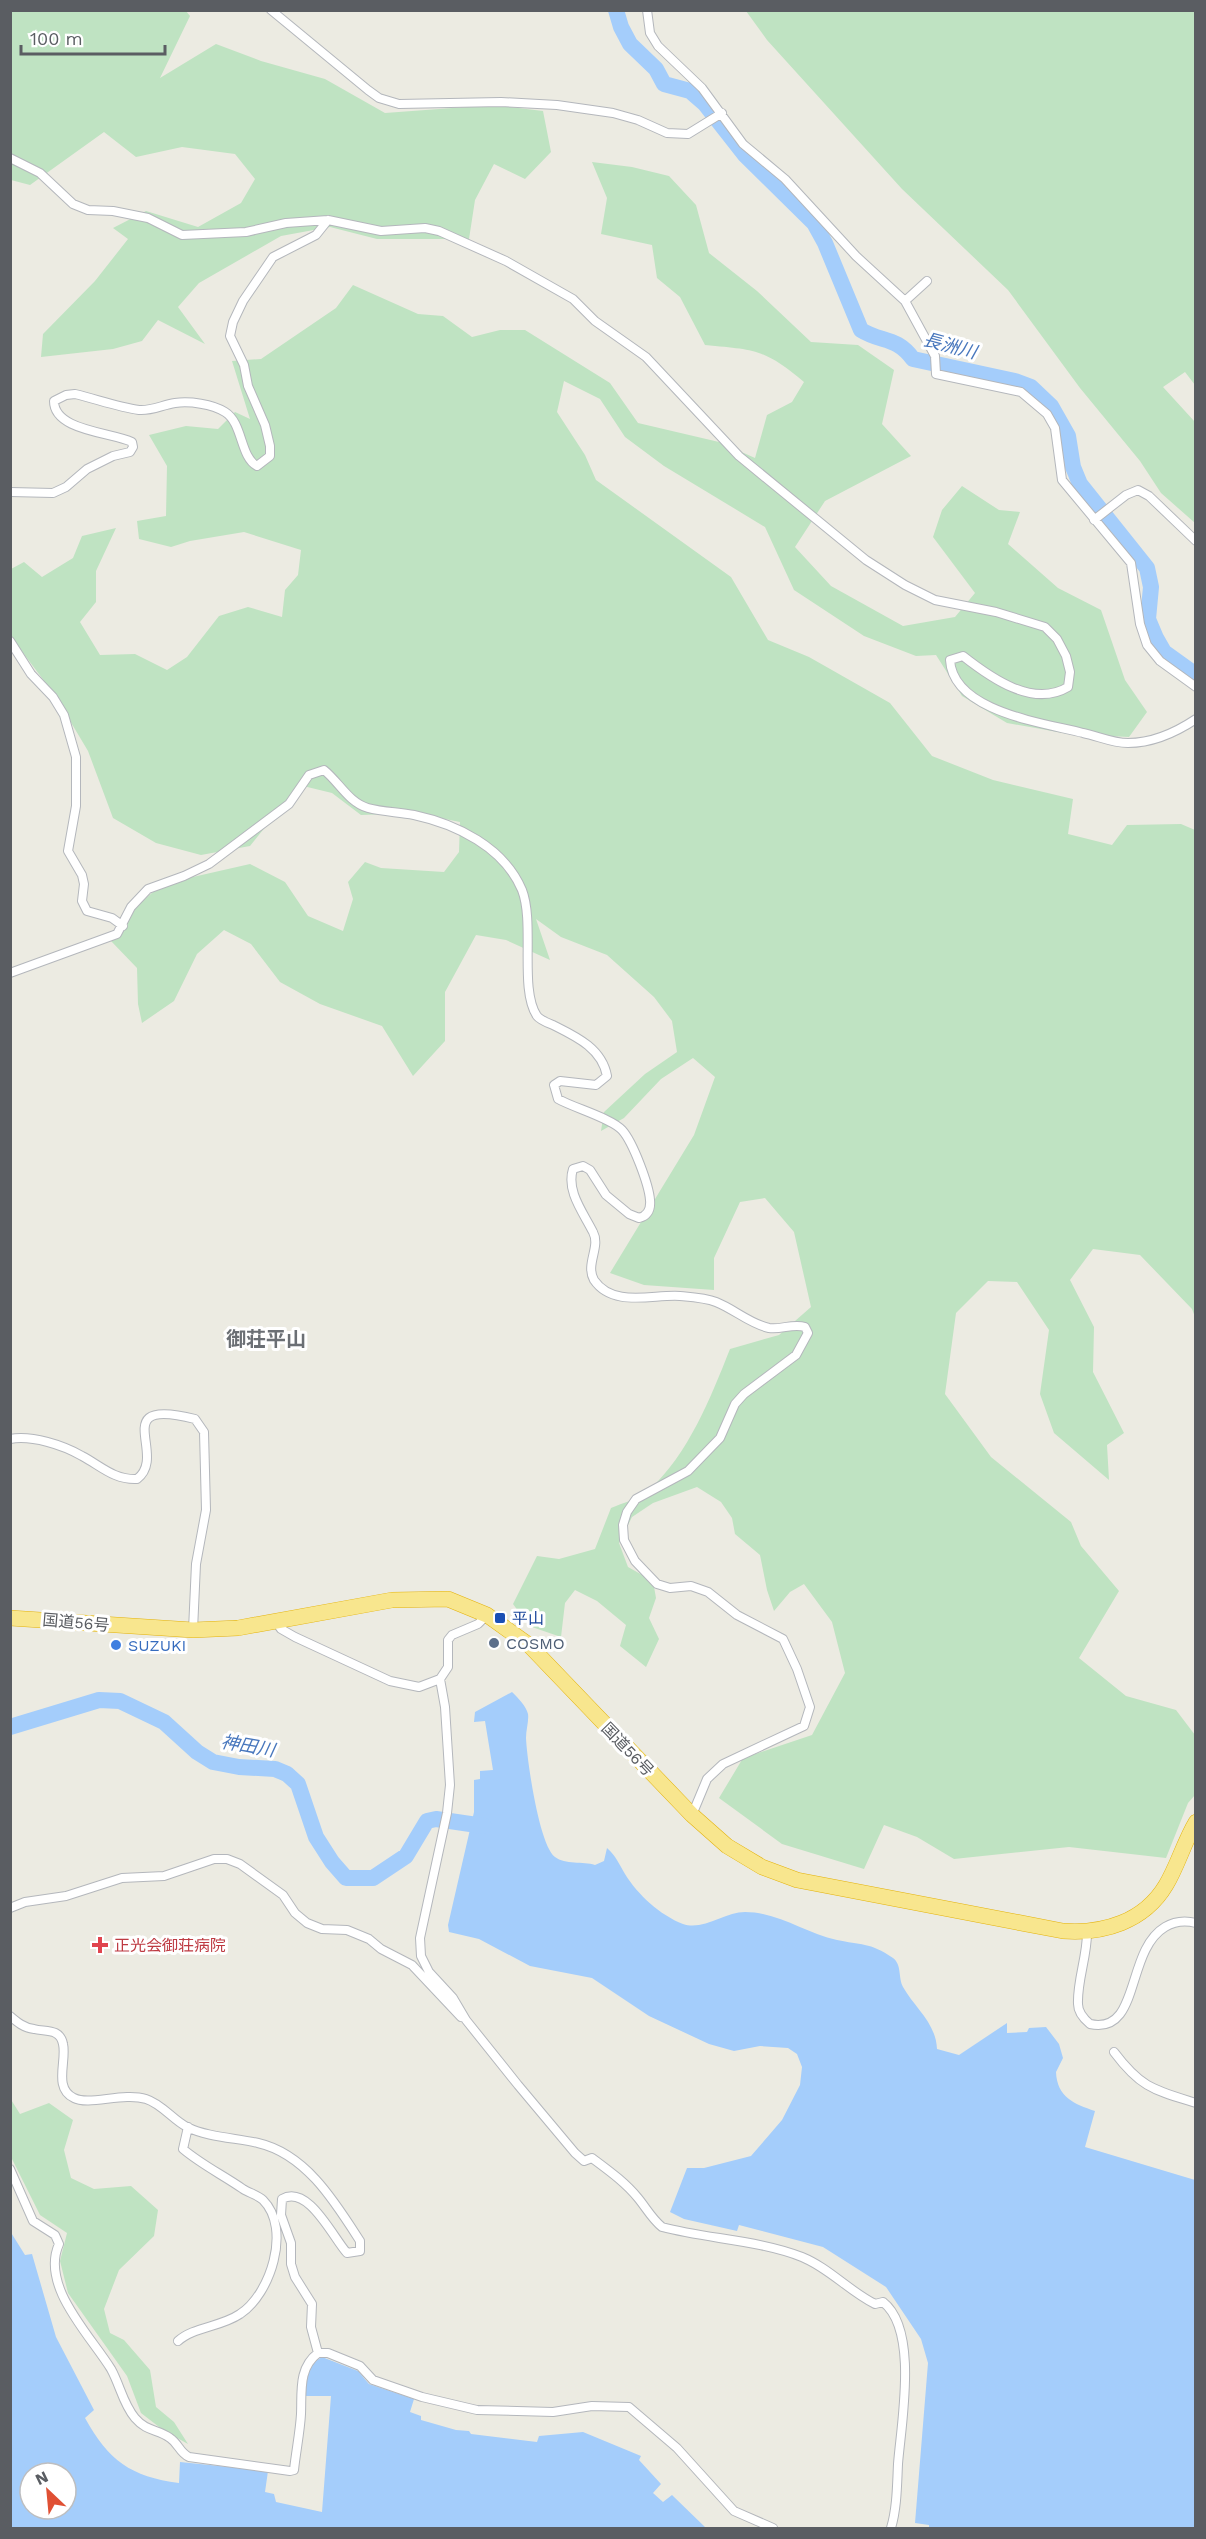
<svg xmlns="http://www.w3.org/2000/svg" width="1206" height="2539" viewBox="0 0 1206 2539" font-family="'Work Sans','Noto Sans JP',sans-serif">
	<rect width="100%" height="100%" fill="#ecebe2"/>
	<path fill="#bfe3c2" d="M 10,11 L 186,11 L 190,16 L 160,78 L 216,44 L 261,61 L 325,79 L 385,113 L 493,105 L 543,111 L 551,152 L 525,179 L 494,164 L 475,200 L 469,239 L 377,239 L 330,227 L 281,236 L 199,283 L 178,307 L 205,344 L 158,320 L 142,341 L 113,349 L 41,357 L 43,334 L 95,281 L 128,239 L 113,228 L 146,211 L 198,227 L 241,203 L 255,179 L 235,154 L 182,147 L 136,157 L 104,132 L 30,185 L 11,180 Z
		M 746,11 L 1195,11 L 1195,385 L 1185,372 L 1163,387 L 1195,422 L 1195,523 L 1161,493 L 1140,461 L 1080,388 L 1008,290 L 902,189 L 767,40 Z
		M 592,162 L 632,167 L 669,176 L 696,205 L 709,253 L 757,291 L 811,342 L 858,345 L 894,370 L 882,424 L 911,456 L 825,501 L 795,547 L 831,586 L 903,626 L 955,617 L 975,593 L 933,537 L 942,510 L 962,486 L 999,510 L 1020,512 L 1008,544 L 1058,588 L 1101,610 L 1125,680 L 1147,712 L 1129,737 L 1069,734 L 1007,723 L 962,696 L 936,655 L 916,656 L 864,636 L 794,590 L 765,527 L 664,466 L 625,437 L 600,399 L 564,381 L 557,412 L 585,455 L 596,480 L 731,577 L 768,640 L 809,657 L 890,703 L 932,756 L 993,780 L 1073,799 L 1068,834 L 1112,845 L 1127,825 L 1181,824 L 1195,830 L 1195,1317 L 1192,1309 L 1140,1255 L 1093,1249 L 1070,1280 L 1094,1327 L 1093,1372 L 1124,1433 L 1107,1445 L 1109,1480 L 1054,1433 L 1040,1394 L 1049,1330 L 1017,1282 L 988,1281 L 956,1313 L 945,1394 L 991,1457 L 1071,1522 L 1081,1546 L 1119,1591 L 1079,1658 L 1126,1696 L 1176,1710 L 1195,1735 L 1195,1795 L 1188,1803 L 1166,1858 L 1069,1847 L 954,1859 L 917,1837 L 884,1825 L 864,1869 L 782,1844 L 719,1798 L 743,1758 L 812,1735 L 845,1673 L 832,1622 L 804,1584 L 790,1592 L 774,1611 L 767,1590 L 760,1555 L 735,1534 L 732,1518 L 721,1502 L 697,1487 L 653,1503 L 632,1517 L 619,1543 L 628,1567 L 653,1581 L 656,1598 L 649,1618 L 659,1639 L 646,1667 L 620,1646 L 626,1625 L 597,1601 L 575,1590 L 565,1603 L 561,1637 L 529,1626 L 513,1604 L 537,1556 L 559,1559 L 595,1549 L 611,1508 C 622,1503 640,1499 649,1490 C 688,1455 711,1397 730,1349 L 779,1335 L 811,1307 L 794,1232 L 765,1198 L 740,1202 L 714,1258 L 714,1290 L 644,1285 L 610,1273 L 694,1135 L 715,1077 L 693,1058 L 661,1079 L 624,1118 L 601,1131 L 604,1112 L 645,1074 L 677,1052 L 672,1021 L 654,997 L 607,955 L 561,937 L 536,919 L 550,960 L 506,940 L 476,935 L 445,992 L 445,1041 L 413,1076 L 382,1026 L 320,1004 L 280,982 L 251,944 L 224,930 L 197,954 L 174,1001 L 142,1023 L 138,1004 L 137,968 L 111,941 L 126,916 L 162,884 L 250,864 L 285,882 L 308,916 L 343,931 L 353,899 L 348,882 L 365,862 L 381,868 L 444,872 L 459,852 L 460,822 L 415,813 L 361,815 L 332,793 L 299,785 L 250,846 L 201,855 L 156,843 L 113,818 L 88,751 L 54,694 L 11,637 L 11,569 L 24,562 L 42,577 L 73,558 L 82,536 L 116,528 L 96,571 L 96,602 L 80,622 L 100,655 L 135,654 L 167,670 L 187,657 L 219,616 L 248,607 L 282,617 L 285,590 L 298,575 L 301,550 L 244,532 L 190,541 L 171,547 L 139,539 L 137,521 L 166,516 L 167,466 L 149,435 L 186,426 L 218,429 L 235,412 L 250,419 L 232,361 L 261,359 L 336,308 L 353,285 L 418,314 L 443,316 L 472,337 L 500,330 L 525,330 L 610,383 L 638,423 L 719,442 L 755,458 L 767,415 L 792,402 L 804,382 C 763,348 755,350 705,345 L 680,297 L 657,278 L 652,245 L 601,234 L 607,198 Z
		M 10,2098 L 20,2114 L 49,2103 L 73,2120 L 64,2150 L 71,2178 L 94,2189 L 131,2186 L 158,2210 L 154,2236 L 119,2270 L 104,2309 L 110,2333 L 124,2340 L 150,2370 L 156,2407 L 174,2422 L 188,2444 L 163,2430 L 141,2413 L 127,2376 L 68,2293 L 60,2261 L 67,2233 L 40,2215 L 11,2157 Z"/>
	<path fill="#a4cdfb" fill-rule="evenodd" d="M 512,1692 C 518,1698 526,1706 528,1714 C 529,1721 526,1730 526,1738 C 527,1760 539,1845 555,1857 C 565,1865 583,1861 595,1865 L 604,1861 L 607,1848 C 616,1856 619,1864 625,1874 C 638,1895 660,1915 683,1924 C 703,1931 725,1912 745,1912 C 778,1912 805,1933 837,1940 C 860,1945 870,1942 893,1958 C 902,1965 898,1977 903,1987 C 915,2008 936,2023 937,2049 L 959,2055 L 1007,2023 L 1007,2033 L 1027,2032 L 1029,2028 L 1046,2027 L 1059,2044 L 1063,2058 L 1056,2072 C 1057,2097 1074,2104 1095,2111 L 1085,2147 L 1195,2180 L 1195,2528 L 929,2528 L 929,2525 L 915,2523 L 928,2363 L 921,2339 L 886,2287 L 823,2247 L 739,2225 L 737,2231 L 684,2219 L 670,2212 L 687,2168 L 704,2168 L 751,2156 L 782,2120 L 800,2085 L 802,2067 L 797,2054 L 788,2048 L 760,2046 L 734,2051 L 709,2044 L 649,2016 L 592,1978 L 530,1966 L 479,1939 L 449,1932 L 448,1925 L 474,1812 L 474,1780 L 480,1779 L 480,1771 L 493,1770 L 485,1721 L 474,1722 L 475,1712 Z
		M 10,2231 L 25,2255 L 32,2254 L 56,2337 L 94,2410 L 85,2418 C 108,2460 131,2477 179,2483 L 180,2462 L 268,2471 L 265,2492 L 274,2494 L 276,2502 L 322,2512 L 331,2396 L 306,2396 C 304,2381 307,2365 322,2357 L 358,2371 L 369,2384 L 414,2399 L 410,2412 L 421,2416 L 421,2420 L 456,2430 L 469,2431 L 471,2434 L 537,2442 L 539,2436 L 583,2432 L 641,2456 L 639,2460 L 661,2484 L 653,2493 L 663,2502 L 672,2495 L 706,2528 L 11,2528 ZM 30,2473 L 66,2473 L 66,2509 L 30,2509 Z"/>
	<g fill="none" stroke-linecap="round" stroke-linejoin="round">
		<path stroke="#a4cdfb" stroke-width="16" d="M 616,10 L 621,27 L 630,44 L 656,69 L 664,84 L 690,91 L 705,104 L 745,155 L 814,223 L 825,243 L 861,330 C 882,343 896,336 913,359 L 1015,381 L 1031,387 L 1051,406 L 1068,436 L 1073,467 L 1080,484 L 1147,568 L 1151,587 L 1148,619 L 1156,638 L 1164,652 L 1196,675
			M 10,1727 L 99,1700 L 120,1701 L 164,1722 L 197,1752 L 213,1762 L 239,1767 L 275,1769 L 287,1774 L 298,1784 L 316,1837 L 332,1862 L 346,1878 L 373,1878 L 406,1856 L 427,1821 L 436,1819 L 484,1826"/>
		<defs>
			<path id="street" d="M 271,10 L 368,90 L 379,98 L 399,104 L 501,102 L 557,105 L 613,113 L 638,120 L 667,133 L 688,134 L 722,113
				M 647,10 L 650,33 L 658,46 L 702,88 L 743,144 L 785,179 L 856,256 L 905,301 L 935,356 L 936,374 L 1021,392 L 1047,414 L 1055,428 L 1062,480 L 1131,563 L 1140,624 L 1147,645 L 1160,661 L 1196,687
				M 10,158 L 40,173 L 73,204 L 88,210 L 113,211 L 148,218 L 182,235 L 246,232 L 286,223 L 328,220 L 381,231 L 425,228 L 439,231 L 506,261 L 573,299 L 595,321 L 646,357 L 739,456 L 866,560 L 905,585 L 935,600 L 996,612 L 1045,627 L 1057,639 L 1066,656 L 1070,672 L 1068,687 C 1033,708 991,678 963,656 L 950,660 C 953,712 1045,723 1083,733 C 1098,736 1112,743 1128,743 C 1153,743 1175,733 1196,719
				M 905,301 L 927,281
				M 10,492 L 53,493 L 66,487 L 87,469 L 113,456 L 130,452 L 133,447 L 132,442 C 111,432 54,431 54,401 L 66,395 L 75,394 C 96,399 118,407 139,410 C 152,411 162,405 175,403 C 190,401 212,404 225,412 C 243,423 240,457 257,466 L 270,456 L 270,446 L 265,425 L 248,386 L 244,365 L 230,336 L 233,322 L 243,301 L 273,257 L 316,235 L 328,220
				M 1094,520 L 1126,495 L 1138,490 L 1149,496 L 1196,541
				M 10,641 L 31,674 L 53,697 L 64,715 L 76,757 L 76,806 L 68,851 L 82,875 L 84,884 L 82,901 L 87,911 L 112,918 L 123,926
				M 10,973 L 117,934 L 131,907 L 148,889 L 184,876 L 209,864 L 289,804 L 309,775 L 324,770 C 339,782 349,803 368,808 C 383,812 399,812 414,815 C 456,824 504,847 522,890 C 535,923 519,990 537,1016 C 540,1020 548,1023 553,1025 C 575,1036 602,1048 607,1076 L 596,1085 L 560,1081 L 554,1085 L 558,1099 C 574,1108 611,1118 622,1130 C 633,1142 649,1185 650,1200 C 651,1210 647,1216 639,1218 L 629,1214 L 606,1195 L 590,1170 L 583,1166 L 573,1169 C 566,1191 583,1212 593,1232 C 601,1247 585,1264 594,1280 C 613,1308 653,1294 680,1296 C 691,1297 706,1298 716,1302 C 734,1309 750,1324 769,1328 C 781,1330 793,1323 805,1327 L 808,1333 L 796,1355 L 744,1394 L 735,1404 L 720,1438 L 688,1471 L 636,1499 L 627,1512 L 623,1525 L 624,1540 L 635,1561 L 657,1584 L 670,1588 L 691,1586 L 708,1592 L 737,1615 L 783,1639 L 797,1669 L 810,1707 L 804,1726 L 723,1764 L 707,1779 L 692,1815
				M 10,1439 C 32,1435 63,1445 82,1456 C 101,1466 114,1480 137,1479 C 169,1455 106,1397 195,1419 L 204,1432 L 206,1510 L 196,1564 L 193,1630
				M 276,1622 L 281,1629 L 295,1637 L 390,1681 L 419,1687 L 440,1679 L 448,1667 L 448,1640 L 452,1635 L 478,1624 L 487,1615
				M 440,1679 L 445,1707 L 450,1785 L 447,1813 L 420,1938 L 421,1956 L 429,1972 L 453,1998 L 466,2020 L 518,2085 L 575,2153 L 584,2161 L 592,2158 C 608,2170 625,2182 638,2198 C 647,2209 652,2219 662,2227 C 708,2239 758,2240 802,2257 C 829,2268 849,2291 875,2304 L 883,2302 C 919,2330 901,2424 898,2464 C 897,2485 897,2508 891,2528
				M 10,1908 L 25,1902 L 66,1896 L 122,1878 L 164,1876 L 214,1859 L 227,1859 L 240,1864 L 283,1895 L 295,1913 L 307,1923 L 322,1929 L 347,1930 L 369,1939 L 381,1949 L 412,1965 L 461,2017
				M 1087,1933 C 1087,1957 1077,1981 1078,2004 C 1078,2013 1084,2019 1090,2024 C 1141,2035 1125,1951 1165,1927 C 1175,1921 1184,1920 1196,1923
				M 10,2016 C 17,2022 24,2028 34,2029 C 45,2032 60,2028 63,2044 C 67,2061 53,2088 74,2098 C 89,2106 123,2092 146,2099 C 162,2104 173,2120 187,2127 C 207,2137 236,2138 258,2143 C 306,2154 335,2202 360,2241 L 360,2251 L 347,2253 C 332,2236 308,2184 282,2199 L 281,2215 L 291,2243 L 291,2264 L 295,2277 L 312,2304 L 311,2327 L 318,2353
				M 1114,2052 C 1141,2088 1154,2090 1196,2103
				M 10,2169 L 33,2221 L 55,2235 L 59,2244 C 40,2286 90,2335 111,2369 C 120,2385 123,2404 135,2418 C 147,2432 158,2429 170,2438 C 179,2444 179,2452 189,2457 L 290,2471 L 294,2470 C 296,2451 300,2432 301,2414 C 302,2392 298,2368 318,2353 L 328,2353 L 360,2366 L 373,2380 L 422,2397 L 477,2410 L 553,2412 L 592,2406 L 629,2407 L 677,2448 L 734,2511 L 773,2528
				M 178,2341 C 193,2327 221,2327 240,2314 C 270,2295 292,2229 263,2200 C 258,2195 249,2193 243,2189 C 223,2175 202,2165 183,2149 L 188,2127"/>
			<path id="highway" d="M 10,1618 L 193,1630 L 238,1628 L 392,1600 L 448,1599 L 487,1615 L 529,1645 L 692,1815 L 727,1846 L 762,1867 L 797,1880 L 1063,1931 C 1103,1934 1144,1922 1166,1885 C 1178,1865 1184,1842 1196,1822"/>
		</defs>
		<use href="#street" stroke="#b4b7bc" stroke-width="10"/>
		<use href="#highway" stroke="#e3b20b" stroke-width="16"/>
		<use href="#street" stroke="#fff" stroke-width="8"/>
		<use href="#highway" stroke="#f8e68e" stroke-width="15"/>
	</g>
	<rect fill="#1a4fb4" stroke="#fff" stroke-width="2" x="494" y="1612" width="12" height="12" rx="3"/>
	<circle fill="#5c6f8a" stroke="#fff" stroke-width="2" cx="494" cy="1643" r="6"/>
	<circle fill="#3f7fe0" stroke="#fff" stroke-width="2" cx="116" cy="1645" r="6"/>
	<path fill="#e0444e" stroke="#fff" stroke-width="2" d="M97 1936h6v6h6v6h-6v6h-6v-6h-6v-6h6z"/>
	<g text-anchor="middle" stroke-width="6" stroke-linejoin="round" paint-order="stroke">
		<g font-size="16" fill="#164399" stroke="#fff" text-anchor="start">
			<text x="512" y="1624">平山</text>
		</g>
		<g font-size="16" fill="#5a5d62" stroke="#fff">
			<text transform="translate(76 1622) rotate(5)" y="6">国道56号</text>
			<text transform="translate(628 1749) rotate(46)" y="6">国道56号</text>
		</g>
		<g font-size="16" fill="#4e5e75" stroke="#fff" text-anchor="start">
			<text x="506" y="1649">COSMO</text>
		</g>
		<g font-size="16" fill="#366cbe" stroke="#fff" text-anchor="start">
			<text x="128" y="1651">SUZUKI</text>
		</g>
		<g font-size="16" fill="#be3a42" stroke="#fff" text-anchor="start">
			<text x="114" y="1951">正光会御荘病院</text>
		</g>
		<g font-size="18" font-style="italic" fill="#4877bd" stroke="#fff">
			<text transform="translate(950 346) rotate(15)" y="6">長洲川</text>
			<text transform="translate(248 1746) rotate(10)" y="6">神田川</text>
		</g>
		<g font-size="20" font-weight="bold" fill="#6b6f74" stroke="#fff">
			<text x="266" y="1346">御荘平山</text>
		</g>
	</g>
	<rect width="1206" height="2539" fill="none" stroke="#5a5d62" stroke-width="24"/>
	<g transform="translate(48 2491) rotate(334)"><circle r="28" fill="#ffffff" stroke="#bdbec0" stroke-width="1.5"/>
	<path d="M0-4.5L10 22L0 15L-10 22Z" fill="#e05034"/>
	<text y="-9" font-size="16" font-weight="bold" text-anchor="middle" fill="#5a5d62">N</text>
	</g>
	<path d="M21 45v9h144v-9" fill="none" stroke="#5a5d62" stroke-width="3"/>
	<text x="30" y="45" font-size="18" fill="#5a5d62" stroke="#ffffff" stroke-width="4.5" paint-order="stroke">100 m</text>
</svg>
